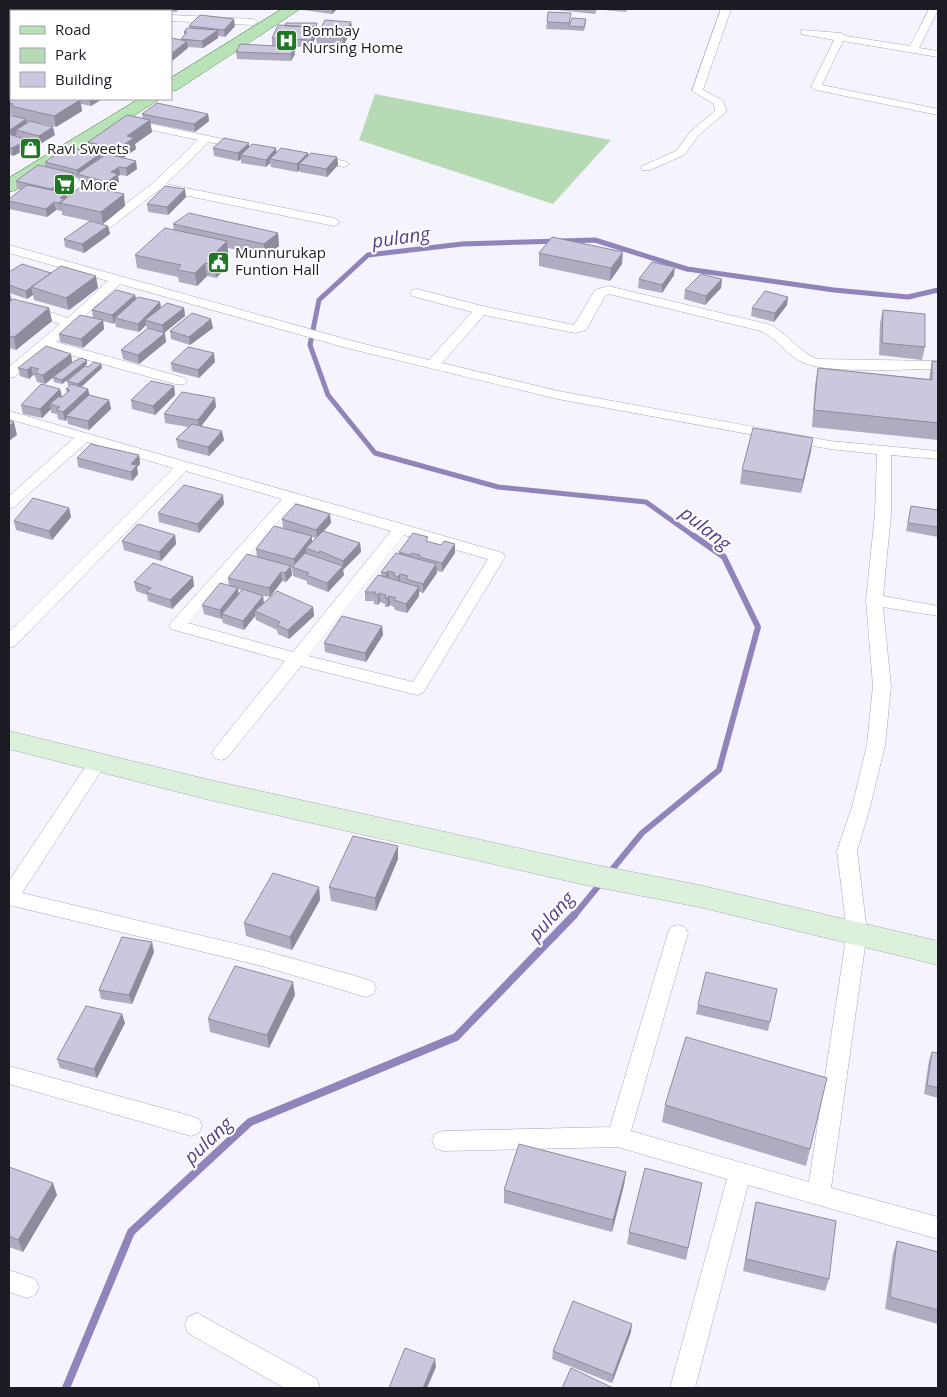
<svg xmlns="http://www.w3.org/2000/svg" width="947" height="1397" viewBox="0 0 947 1397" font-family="'Open Sans',sans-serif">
	<rect width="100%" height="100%" fill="#f5f3fd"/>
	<path fill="#b6dbb4" d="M 375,94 L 611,140 L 553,204 L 359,140 Z"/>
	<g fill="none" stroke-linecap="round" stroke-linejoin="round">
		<path stroke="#9184ba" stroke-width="5" d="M 695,537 L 646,502 L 498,487 L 375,453 L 328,395 L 310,345 L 319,300 L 368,255 L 462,244 L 595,240 L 687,269 L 834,290 L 908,297 L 938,290"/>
		<path stroke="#9184ba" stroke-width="6" d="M 573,917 L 642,833 L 719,770 L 758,627 L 724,557 L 694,536"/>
		<path stroke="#9184ba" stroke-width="8" d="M 66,1388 L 131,1232 L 250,1122 L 456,1037 L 574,915"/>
		<defs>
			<path id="street" d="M 64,9 L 74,9 L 72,11 L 62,11 Z
				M 721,9 L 731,9 L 703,90 L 722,100 L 726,108 L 726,112 L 699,135 L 684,155 L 650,170 L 642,170 L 642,166 L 676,151 L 691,131 L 715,111 L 714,104 L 692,91 Z
				M 929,9 L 938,10 L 919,48 L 938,51 L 938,57 L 843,41 L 822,85 L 938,109 L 938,115 L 816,90 L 811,87 L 834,40 L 801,34 L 801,30 L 841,33 L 846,36 L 910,46 Z
				M 171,15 L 253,19 L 258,22 L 253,25 L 171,21 Z
				M 128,119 L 242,143 L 248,146 L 242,149 L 209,142 L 166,184 L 334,218 L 340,222 L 334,226 L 159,190 L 107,230 L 99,230 L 97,227 L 99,224 L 153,183 L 198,140 L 124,124 L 122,122 Z
				M 315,156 L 344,161 L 350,164 L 344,167 L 311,161 L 309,159 Z
				M 9,245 L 356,342 L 429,360 L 472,312 L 412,296 L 410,293 L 412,290 L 417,289 L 482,306 L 574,325 L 595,290 L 608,286 L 771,325 C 788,334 799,352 817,359 L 938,361 L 938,369 C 906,369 831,374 804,363 C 787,356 778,339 761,331 L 609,294 L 605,296 L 586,330 L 575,333 L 484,315 L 442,363 L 558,391 L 830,441 L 938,451 L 938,459 L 891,455 L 891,514 L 883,596 L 938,606 L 938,616 L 883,607 L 891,686 L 885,745 L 870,807 L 857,851 L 867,932 L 831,1188 L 938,1217 L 938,1239 L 748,1185 L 695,1388 L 670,1388 L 727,1179 L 618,1147 L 443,1151 L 435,1148 L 432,1141 L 435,1134 L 443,1131 L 610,1127 L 668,933 L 671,927 L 678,925 L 685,927 L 688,933 L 631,1131 L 809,1182 L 847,932 L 837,851 L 852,807 L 867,745 L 873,686 L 866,600 L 875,514 L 877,454 L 830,449 L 558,399 L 347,348 L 120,284 L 56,342 L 185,378 L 187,381 L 185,384 L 175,384 L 48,349 L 14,377 L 9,378 L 9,367 L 60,324 L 9,307 L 9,299 L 68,318 L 108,281 L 9,253 Z
				M 9,411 L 503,553 L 505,557 L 423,693 L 417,695 L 301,666 L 227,758 L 221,760 L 215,758 L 212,753 L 215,748 L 285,661 L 171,629 L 169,625 L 282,499 L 186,471 L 15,646 L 9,648 L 9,632 L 173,468 L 87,442 L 14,507 L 9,509 L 9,496 L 74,438 L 9,419 ZM 295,503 L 391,531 L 293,652 L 188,623 ZM 404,535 L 488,559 L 413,682 L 308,656 Z
				M 98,755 L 104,757 L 107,762 L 22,893 L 262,950 L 366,979 L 373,982 L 376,988 L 373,994 L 366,997 L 262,966 L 9,905 L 9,881 L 92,757 Z
				M 9,1066 L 191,1116 L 199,1119 L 202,1126 L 199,1133 L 191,1136 L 9,1084 Z
				M 9,1270 L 35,1279 L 39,1287 L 35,1295 L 27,1298 L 9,1292 Z
				M 197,1313 L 317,1379 L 320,1388 L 284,1388 L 188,1333 L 185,1325 L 188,1317 Z"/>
			<path id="secondary" d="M 9,731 L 210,780 L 581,862 L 699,885 L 938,941 L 938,965 L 699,907 L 581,884 L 210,800 L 9,749 Z"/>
			<path id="primary" d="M 282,9 L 300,9 L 177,90 L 171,91 L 171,78 Z
				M 139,99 L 160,99 L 16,190 L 9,192 L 9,178 Z"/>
		</defs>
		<use href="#street" stroke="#aaa6bd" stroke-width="1"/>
		<use href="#secondary" stroke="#aaa6bd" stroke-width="1"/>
		<use href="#primary" stroke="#629163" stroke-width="1"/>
		<use href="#street" fill="#fff" fill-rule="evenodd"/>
		<use href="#secondary" fill="#dbf1db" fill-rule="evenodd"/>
		<use href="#primary" fill="#b8e3b6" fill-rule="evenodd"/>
	</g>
	<path fill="#afabc0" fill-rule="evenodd" d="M 76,9 L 103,9 L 101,11 L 76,11 Z
		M 106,9 L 130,9 L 128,11 L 106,11 Z
		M 133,9 L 143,9 L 143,11 L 133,11 Z
		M 147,9 L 178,9 L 177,12 L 148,11 Z
		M 303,9 L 337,9 L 332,14 L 303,10 Z
		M 558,9 L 597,9 L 595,14 L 557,10 Z
		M 604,9 L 628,9 L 626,12 L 604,10 Z
		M 351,22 L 352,29 L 343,46 L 317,44 L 316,37 Z
		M 547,22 L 570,23 L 586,23 L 584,31 L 569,30 L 569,29 L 569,30 L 546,29 Z
		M 317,23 L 317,34 L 311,47 L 272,46 L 272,38 L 285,26 Z
		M 189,26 L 235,26 L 225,37 L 218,36 L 218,38 L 203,48 L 188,47 L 188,48 L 181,39 L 184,35 L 184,32 L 190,28 Z
		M 9,43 L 11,44 L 11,64 L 9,64 Z
		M 236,52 L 295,54 L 291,61 L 237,59 Z
		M 9,67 L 11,67 L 11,99 L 102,99 L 91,106 L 81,104 L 82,111 L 56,127 L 40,123 L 55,135 L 40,144 L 27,140 L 29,148 L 13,156 L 9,154 L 9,115 L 13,116 L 13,115 L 9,114 Z
		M 142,114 L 208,114 L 209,121 L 195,132 L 150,123 L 152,132 L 135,144 L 136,149 L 123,158 L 137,169 L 127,176 L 120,175 L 118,176 L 119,182 L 108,190 L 79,182 L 78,178 L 74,177 L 75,181 L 60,192 L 67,197 L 125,206 L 103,224 L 62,215 L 62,211 L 56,210 L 47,217 L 9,209 L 9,199 L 21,190 L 17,189 L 16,181 L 45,167 L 45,162 L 89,152 L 88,142 L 143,119 Z
		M 249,147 L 277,152 L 337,157 L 338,165 L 327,177 L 300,172 L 300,170 L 297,172 L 271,167 L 270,163 L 266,167 L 241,163 L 241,159 L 238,161 L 214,156 L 213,148 Z
		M 186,197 L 168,215 L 148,212 L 147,204 Z
		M 173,224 L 278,233 L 279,246 L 265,256 L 228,248 L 228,254 L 226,256 L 227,267 L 216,278 L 207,276 L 197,286 L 179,282 L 178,277 L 137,268 L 135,255 L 174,230 Z
		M 108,226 L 110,234 L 84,253 L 65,247 L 64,239 Z
		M 539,253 L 622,264 L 610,281 L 539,266 Z
		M 9,272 L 98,288 L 69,310 L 34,300 L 33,295 L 27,299 L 10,293 L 12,300 L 49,308 L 52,321 L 16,350 L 9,348 Z
		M 674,275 L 662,293 L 638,288 L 639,279 Z
		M 722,279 L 721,288 L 705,305 L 684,299 L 685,290 Z
		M 135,295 L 136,299 L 160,302 L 161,307 L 184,308 L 185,316 L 164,333 L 166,342 L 139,364 L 123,359 L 121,350 L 148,329 L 147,329 L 146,325 L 139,332 L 116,327 L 115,322 L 114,324 L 103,321 L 104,329 L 83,348 L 60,342 L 59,334 L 93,318 L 92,310 Z
		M 787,305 L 774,322 L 751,316 L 752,308 Z
		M 883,310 L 925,347 L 922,360 L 879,355 L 880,323 Z
		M 213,328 L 190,345 L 171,339 L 170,331 Z
		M 71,354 L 72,362 L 45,384 L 37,382 L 35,376 L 33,375 L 29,379 L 20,376 L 18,368 Z
		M 932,361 L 938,362 L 938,440 L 812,427 L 815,385 L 818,368 L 929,379 Z
		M 215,362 L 199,378 L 172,371 L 171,363 Z
		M 87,364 L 85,366 L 88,367 L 101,364 L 102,368 L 81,387 L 88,389 L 89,395 L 109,400 L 111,409 L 89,430 L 68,424 L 67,419 L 65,421 L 58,419 L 57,414 L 51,413 L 51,409 L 42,418 L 23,414 L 21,405 L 60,389 L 62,397 L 67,393 L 66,389 L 70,386 L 68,385 L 67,381 L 73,376 L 62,384 L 54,382 L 53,377 Z
		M 174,386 L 175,395 L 155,415 L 132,409 L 131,400 Z
		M 216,407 L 201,426 L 224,440 L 209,456 L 178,448 L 176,439 L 188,427 L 165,423 L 164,414 Z
		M 811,451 L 801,493 L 740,484 L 742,470 Z
		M 139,455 L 140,464 L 137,467 L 138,474 L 132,481 L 78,467 L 77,458 Z
		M 224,504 L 199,533 L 159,522 L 158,513 Z
		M 911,506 L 938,510 L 938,537 L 906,531 Z
		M 69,508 L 71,517 L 52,540 L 16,530 L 14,521 Z
		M 282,519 L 331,523 L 324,531 L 360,543 L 361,552 L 343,570 L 344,575 L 328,592 L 307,584 L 307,581 L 293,576 L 292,567 L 291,567 L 292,575 L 286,582 L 282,581 L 270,597 L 263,596 L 264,603 L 313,607 L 314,616 L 289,639 L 278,634 L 277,630 L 256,620 L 255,616 L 244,630 L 223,623 L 222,618 L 221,619 L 204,614 L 202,605 L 229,586 L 228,578 L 257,557 L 256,549 L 300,533 L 283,528 ZM 312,537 L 316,538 L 312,542 ZM 238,589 L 242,590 L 238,594 Z
		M 175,535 L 176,544 L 161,561 L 124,550 L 122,541 Z
		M 429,542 L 455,553 L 442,572 L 437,571 L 437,573 L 423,593 L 419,592 L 419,596 L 407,613 L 395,610 L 394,607 L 390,605 L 388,607 L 385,607 L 385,604 L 380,602 L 378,605 L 374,604 L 374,601 L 365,601 L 365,592 L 381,576 L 381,572 L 399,554 L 399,552 Z
		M 134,582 L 194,586 L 172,609 L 148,601 L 147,595 L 136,591 Z
		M 382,626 L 383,635 L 366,662 L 325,652 L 324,643 Z
		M 398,859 L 376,911 L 331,901 L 329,887 Z
		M 319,887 L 320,900 L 292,950 L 246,936 L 244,923 Z
		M 154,952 L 132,1004 L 101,999 L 99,990 Z
		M 777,989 L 768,1031 L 696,1014 L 698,1005 Z
		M 295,995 L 269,1048 L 210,1032 L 208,1019 Z
		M 122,1014 L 125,1023 L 97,1078 L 60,1068 L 57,1059 Z
		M 932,1052 L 938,1053 L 938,1098 L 924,1094 L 929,1060 Z
		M 665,1105 L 810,1149 L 806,1166 L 662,1122 Z
		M 9,1167 L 57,1195 L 23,1252 L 9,1247 Z
		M 626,1172 L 624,1185 L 612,1232 L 504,1203 L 504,1190 Z
		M 702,1183 L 686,1260 L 627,1244 L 629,1232 Z
		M 756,1202 L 829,1279 L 825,1291 L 743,1271 L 753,1215 Z
		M 897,1241 L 938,1252 L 938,1324 L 885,1309 L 893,1253 Z
		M 631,1332 L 612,1383 L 552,1359 L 553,1351 Z"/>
	<path fill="#8e8b9c" d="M 332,9 L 337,9 L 332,14 Z
		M 234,19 L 235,26 L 225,37 L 224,30 Z
		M 351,22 L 352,29 L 343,46 L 343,38 Z
		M 317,23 L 317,34 L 311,47 L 311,40 Z
		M 218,30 L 218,38 L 203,48 L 202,41 Z
		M 187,41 L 188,48 L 171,62 L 171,54 Z
		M 294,47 L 295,54 L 291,61 L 291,54 Z
		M 89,99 L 102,99 L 91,106 Z
		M 80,100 L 82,111 L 56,127 L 54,116 Z
		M 208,114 L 209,121 L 195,132 L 194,124 Z
		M 26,119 L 28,127 L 16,130 L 17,134 L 11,138 L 10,130 Z
		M 150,120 L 152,132 L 135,144 L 136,149 L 119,161 L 117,149 L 127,136 Z
		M 53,127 L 55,135 L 40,144 L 39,136 Z
		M 27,140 L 29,148 L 13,156 L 12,148 Z
		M 249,143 L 249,151 L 241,155 L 241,159 L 238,161 L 238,153 Z
		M 276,148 L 277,156 L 270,159 L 270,163 L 266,167 L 266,160 Z
		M 308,153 L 308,161 L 299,164 L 300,170 L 297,172 L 297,164 Z
		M 100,154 L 101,162 L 77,174 L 78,178 L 77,170 Z
		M 337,157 L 338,165 L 327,177 L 326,169 Z
		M 136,161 L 137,169 L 127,176 L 126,168 Z
		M 119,167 L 120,175 L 118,176 L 119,182 L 108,190 L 107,182 L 111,172 Z
		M 73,173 L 75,181 L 53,197 L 51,189 Z
		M 185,189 L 186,197 L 168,215 L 167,207 Z
		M 66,193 L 68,201 L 60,203 L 61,211 L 59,203 L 60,198 Z
		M 124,194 L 125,206 L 103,224 L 101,212 Z
		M 54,202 L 56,210 L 47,217 L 46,209 Z
		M 108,226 L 110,234 L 84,253 L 82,244 Z
		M 278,233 L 279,246 L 265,256 L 264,244 Z
		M 227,241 L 228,254 L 226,256 L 227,267 L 216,278 L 214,265 L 216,252 Z
		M 623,252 L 622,264 L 610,281 L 611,268 Z
		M 205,263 L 207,276 L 197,286 L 195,273 Z
		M 675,267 L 674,275 L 662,293 L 662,285 Z
		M 96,276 L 98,288 L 69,310 L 66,298 Z
		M 722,279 L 721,288 L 705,305 L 706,296 Z
		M 31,287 L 33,295 L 27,299 L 26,291 Z
		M 9,291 L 13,307 L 9,310 Z
		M 135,295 L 137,303 L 115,318 L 115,322 L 114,324 L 112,315 Z
		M 788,297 L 787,305 L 774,322 L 775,313 Z
		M 160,302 L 161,311 L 145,320 L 146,325 L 139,332 L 138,324 Z
		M 49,308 L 52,321 L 16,350 L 14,337 Z
		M 184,308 L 185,316 L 164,333 L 162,325 Z
		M 211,319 L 213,328 L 190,345 L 189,337 Z
		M 103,320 L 104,329 L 83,348 L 81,339 Z
		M 165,333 L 166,342 L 139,364 L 138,355 Z
		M 214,353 L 215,362 L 199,378 L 198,370 Z
		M 71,354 L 72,362 L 45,384 L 43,375 Z
		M 87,360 L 87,364 L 62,384 L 62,380 Z
		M 101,364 L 102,368 L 79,389 L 78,384 Z
		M 31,367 L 33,375 L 29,379 L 27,370 Z
		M 174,386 L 175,395 L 155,415 L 153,406 Z
		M 60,389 L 62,397 L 50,404 L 51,409 L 42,418 L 40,409 Z
		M 88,389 L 90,397 L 66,416 L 67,419 L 65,421 L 63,412 Z
		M 215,398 L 216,407 L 199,429 L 198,420 Z
		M 109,400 L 111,409 L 89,430 L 88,421 Z
		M 14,422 L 17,435 L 9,441 L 9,426 Z
		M 222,431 L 224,440 L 209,456 L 208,447 Z
		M 813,438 L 811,451 L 801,493 L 803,480 Z
		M 139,455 L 140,464 L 137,467 L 138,474 L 132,481 L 131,472 L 131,464 Z
		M 223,495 L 224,504 L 199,533 L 198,524 Z
		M 69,508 L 71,517 L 52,540 L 49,531 Z
		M 330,514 L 331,523 L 317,538 L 316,530 Z
		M 175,535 L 176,544 L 161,561 L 159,552 Z
		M 312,536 L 312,545 L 306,548 L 306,553 L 295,568 L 294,559 Z
		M 360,543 L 361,552 L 343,570 L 344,575 L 328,592 L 327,583 L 343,566 L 343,561 Z
		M 455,544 L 455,553 L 442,572 L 442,563 Z
		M 436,564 L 437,573 L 423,593 L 423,584 Z
		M 291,566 L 292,575 L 286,582 L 285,573 Z
		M 388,571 L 389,580 L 387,582 L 386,573 Z
		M 281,572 L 282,581 L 270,597 L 269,588 Z
		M 400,574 L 400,583 L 399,586 L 398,577 Z
		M 193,577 L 194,586 L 172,609 L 170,600 Z
		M 419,587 L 419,596 L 407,613 L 406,604 Z
		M 238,588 L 239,597 L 222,614 L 222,618 L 221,619 L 220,610 Z
		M 379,593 L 380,602 L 378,605 L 378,595 Z
		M 263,596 L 264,605 L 255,611 L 255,616 L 244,630 L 243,621 Z
		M 389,596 L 390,605 L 388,607 L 387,598 Z
		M 313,607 L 314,616 L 289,639 L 288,630 Z
		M 382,626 L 383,635 L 366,662 L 365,653 Z
		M 398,846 L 398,859 L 376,911 L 375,898 Z
		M 319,887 L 320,900 L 292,950 L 290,937 Z
		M 152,942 L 154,952 L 132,1004 L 129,995 Z
		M 293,982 L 295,995 L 269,1048 L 267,1035 Z
		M 122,1014 L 125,1023 L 97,1078 L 94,1069 Z
		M 626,1172 L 624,1185 L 612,1232 L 613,1220 Z
		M 53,1183 L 57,1195 L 23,1252 L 18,1240 Z
		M 632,1324 L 631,1332 L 612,1383 L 613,1375 Z
		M 435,1359 L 436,1367 L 427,1388 L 423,1388 Z"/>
	<path fill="#cbc7df" stroke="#8e8b9c" d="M 32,9 L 39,9 L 47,10 L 45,11 L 29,11 Z
		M 548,12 L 571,13 L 569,23 L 547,22 Z
		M 200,15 L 234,19 L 224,30 L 189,26 Z
		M 572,18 L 586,19 L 584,27 L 569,26 Z
		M 325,20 L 351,22 L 343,38 L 316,37 Z
		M 286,23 L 317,23 L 316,27 L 285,26 Z
		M 278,25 L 317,27 L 311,40 L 272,38 Z
		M 187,28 L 218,30 L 202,41 L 181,39 L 187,32 L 184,32 Z
		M 171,38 L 187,41 L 171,54 Z
		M 9,43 L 11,44 L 11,57 L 9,56 Z
		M 240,44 L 294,47 L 291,54 L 236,52 Z
		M 11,70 L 11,79 L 9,78 L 9,72 Z
		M 9,82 L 11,82 L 11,90 L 9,90 Z
		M 11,92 L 11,99 L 77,99 L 80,100 L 54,116 L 11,106 L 13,104 L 9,103 L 9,93 Z
		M 157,103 L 208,114 L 194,124 L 142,114 Z
		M 9,115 L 26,119 L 10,130 L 9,130 Z
		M 127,115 L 150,120 L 127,136 L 134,138 L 117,149 L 88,142 Z
		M 30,121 L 53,127 L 39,136 L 16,130 Z
		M 9,134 L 27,140 L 12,148 L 9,147 Z
		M 224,138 L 249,143 L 238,153 L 213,148 Z
		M 252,144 L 276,148 L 266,160 L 241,155 Z
		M 68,147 L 100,154 L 77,170 L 45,162 Z
		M 281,148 L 308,153 L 297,164 L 270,159 Z
		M 311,153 L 337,157 L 326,169 L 299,164 Z
		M 107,154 L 136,161 L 126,168 L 119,167 L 111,172 L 118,174 L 107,182 L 77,174 Z
		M 38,165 L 73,173 L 51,189 L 16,181 Z
		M 27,185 L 66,193 L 60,198 L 64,199 L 59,203 L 54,202 L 46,209 L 9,201 L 9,199 Z
		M 83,185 L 124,194 L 101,212 L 60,203 Z
		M 165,186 L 185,189 L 167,207 L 147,204 Z
		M 189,213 L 278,233 L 264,244 L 173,224 Z
		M 90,221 L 108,226 L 82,244 L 64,239 Z
		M 165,228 L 227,241 L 216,252 L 225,254 L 214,265 L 205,263 L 195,273 L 177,270 L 181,265 L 135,255 Z
		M 552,237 L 623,252 L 611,268 L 539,253 Z
		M 652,262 L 675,267 L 662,285 L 639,279 Z
		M 22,264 L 51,273 L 26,291 L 9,285 L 9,272 Z
		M 61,266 L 96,276 L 66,298 L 31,287 Z
		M 701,274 L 722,279 L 706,296 L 685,290 Z
		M 116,290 L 135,295 L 112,315 L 92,310 Z
		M 765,291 L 788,297 L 775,313 L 752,308 Z
		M 138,297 L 160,302 L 138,324 L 115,318 Z
		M 13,299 L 49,308 L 14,337 L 9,336 L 9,302 Z
		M 167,303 L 184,308 L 162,325 L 145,320 Z
		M 883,310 L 925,314 L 925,347 L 882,343 Z
		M 192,313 L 211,319 L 189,337 L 170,331 Z
		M 80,315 L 103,320 L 81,339 L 59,334 Z
		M 148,328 L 165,333 L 138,355 L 121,350 Z
		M 46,346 L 71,354 L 43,375 L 35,373 L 39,369 L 31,367 L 27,370 L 18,368 Z
		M 188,347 L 214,353 L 198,370 L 171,363 Z
		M 81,358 L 87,360 L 62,380 L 53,377 L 73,362 Z
		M 932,361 L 938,362 L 938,423 L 814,410 L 818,368 L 932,380 Z
		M 94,362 L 101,364 L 78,384 L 67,381 L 85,366 L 88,367 Z
		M 151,381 L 174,386 L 153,406 L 131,400 Z
		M 41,384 L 60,389 L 40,409 L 21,405 Z
		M 71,384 L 88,389 L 63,412 L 56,410 L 60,407 L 50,404 L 58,397 L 62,397 L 70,390 L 66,389 Z
		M 182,392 L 215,398 L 198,420 L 164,414 Z
		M 89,395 L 109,400 L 88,421 L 66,416 Z
		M 9,420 L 14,422 L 9,426 Z
		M 192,424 L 222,431 L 208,447 L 176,439 Z
		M 753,428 L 813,438 L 803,480 L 742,470 Z
		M 91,444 L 139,455 L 131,464 L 137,465 L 131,472 L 77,458 Z
		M 184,485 L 223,495 L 198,524 L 158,513 Z
		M 33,498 L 69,508 L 49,531 L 14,521 Z
		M 296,504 L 330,514 L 316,530 L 282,519 Z
		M 911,506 L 938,510 L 938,527 L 908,523 Z
		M 138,524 L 175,535 L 159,552 L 122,541 Z
		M 274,526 L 312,536 L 294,559 L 256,549 Z
		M 323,531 L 360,543 L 343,561 L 320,551 L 319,553 L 306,548 Z
		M 413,533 L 428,537 L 426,541 L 441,545 L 444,541 L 455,544 L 442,563 L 419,557 L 420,555 L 412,553 L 410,555 L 399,552 Z
		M 305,553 L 343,566 L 327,583 L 306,575 L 309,573 L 292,567 Z
		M 396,553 L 436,564 L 423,584 L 406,579 L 408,576 L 400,574 L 398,577 L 393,575 L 395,573 L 388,571 L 386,573 L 381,572 Z
		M 247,554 L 291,566 L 285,573 L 281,572 L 269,588 L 228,578 Z
		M 153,563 L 193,577 L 170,600 L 146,592 L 151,588 L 134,582 Z
		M 378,575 L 419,587 L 406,604 L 394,600 L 396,598 L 389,596 L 387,598 L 385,598 L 386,595 L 379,593 L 378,595 L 374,594 L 376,592 L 365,592 Z
		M 220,583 L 238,588 L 220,610 L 202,605 Z
		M 243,589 L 263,596 L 243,621 L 222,614 Z
		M 277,591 L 313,607 L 288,630 L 277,625 L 280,622 L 255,611 Z
		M 342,616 L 382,626 L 365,653 L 324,643 Z
		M 353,836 L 398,846 L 375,898 L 329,887 Z
		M 273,873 L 319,887 L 290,937 L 244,923 Z
		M 122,937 L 152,942 L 129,995 L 99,990 Z
		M 235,966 L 293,982 L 267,1035 L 208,1019 Z
		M 706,972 L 777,989 L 770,1022 L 698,1005 Z
		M 86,1006 L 122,1014 L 94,1069 L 57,1059 Z
		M 686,1037 L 827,1078 L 810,1149 L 665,1105 Z
		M 932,1052 L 938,1053 L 938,1088 L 927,1085 Z
		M 519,1144 L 626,1172 L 613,1220 L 504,1190 Z
		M 9,1167 L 53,1183 L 18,1240 L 9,1236 Z
		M 645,1168 L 702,1183 L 688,1248 L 629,1232 Z
		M 756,1202 L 836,1221 L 829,1279 L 746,1259 Z
		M 897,1241 L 938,1252 L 938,1310 L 890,1297 Z
		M 573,1301 L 632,1324 L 613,1375 L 553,1351 Z
		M 405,1348 L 435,1359 L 423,1388 L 389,1388 Z
		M 571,1368 L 613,1388 L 562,1388 Z"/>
	<defs>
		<symbol id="hospital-square" viewBox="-11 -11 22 22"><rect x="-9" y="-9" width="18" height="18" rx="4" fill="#207724" stroke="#fff"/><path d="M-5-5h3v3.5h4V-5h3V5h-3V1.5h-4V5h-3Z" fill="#fff"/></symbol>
		<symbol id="shop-square" viewBox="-11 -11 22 22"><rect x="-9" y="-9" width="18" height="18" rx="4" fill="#207724" stroke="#fff"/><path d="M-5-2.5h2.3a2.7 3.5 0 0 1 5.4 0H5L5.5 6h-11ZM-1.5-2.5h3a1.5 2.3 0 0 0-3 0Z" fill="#fff"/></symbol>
		<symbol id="supermarket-square" viewBox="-11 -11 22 22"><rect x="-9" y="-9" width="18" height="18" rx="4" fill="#207724" stroke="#fff"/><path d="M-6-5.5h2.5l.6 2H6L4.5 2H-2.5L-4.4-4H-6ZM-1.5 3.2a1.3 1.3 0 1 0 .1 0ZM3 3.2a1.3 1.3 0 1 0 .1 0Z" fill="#fff"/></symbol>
		<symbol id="civic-square" viewBox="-11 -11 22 22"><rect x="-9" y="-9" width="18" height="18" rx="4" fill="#207724" stroke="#fff"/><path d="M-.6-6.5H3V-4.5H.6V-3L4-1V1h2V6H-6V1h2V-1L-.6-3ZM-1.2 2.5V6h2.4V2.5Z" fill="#fff"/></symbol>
	</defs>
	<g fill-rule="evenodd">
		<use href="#hospital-square" x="274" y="28" width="25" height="25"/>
		<use href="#shop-square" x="18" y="136" width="25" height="25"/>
		<use href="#supermarket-square" x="52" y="172" width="25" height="25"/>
		<use href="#civic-square" x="206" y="250" width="25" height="25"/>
	</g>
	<g text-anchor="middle" stroke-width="4" stroke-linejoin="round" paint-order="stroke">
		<g font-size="15" fill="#1c1a23" stroke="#fff" text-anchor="start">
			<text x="302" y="36">Bombay<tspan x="302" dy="17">Nursing Home</tspan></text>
			<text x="47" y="154">Ravi Sweets</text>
			<text x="80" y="190">More</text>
			<text x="235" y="258">Munnurukap<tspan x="235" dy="17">Funtion Hall</tspan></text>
		</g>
		<g font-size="19" font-style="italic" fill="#583e91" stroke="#fff">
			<text transform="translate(401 237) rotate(-8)" y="7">pulang</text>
			<text transform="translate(706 528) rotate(38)" y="7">pulang</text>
			<text transform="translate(551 916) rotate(-48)" y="7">pulang</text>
			<text transform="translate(208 1140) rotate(-43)" y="7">pulang</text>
		</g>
	</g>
	<rect width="947" height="1397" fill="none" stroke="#1c1a23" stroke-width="20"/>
	<rect x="10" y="10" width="162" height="90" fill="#ffffff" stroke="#a4a3a7"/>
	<rect x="20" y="26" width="25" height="8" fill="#b8e3b6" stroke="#a4a3a7"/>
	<text x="55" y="35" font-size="15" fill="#1c1a23">Road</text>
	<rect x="20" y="48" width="25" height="15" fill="#b6dbb4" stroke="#a4a3a7"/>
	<text x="55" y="60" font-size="15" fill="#1c1a23">Park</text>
	<rect x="20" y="72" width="25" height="15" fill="#cbc7df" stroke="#a4a3a7"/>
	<text x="55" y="85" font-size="15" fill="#1c1a23">Building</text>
</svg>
